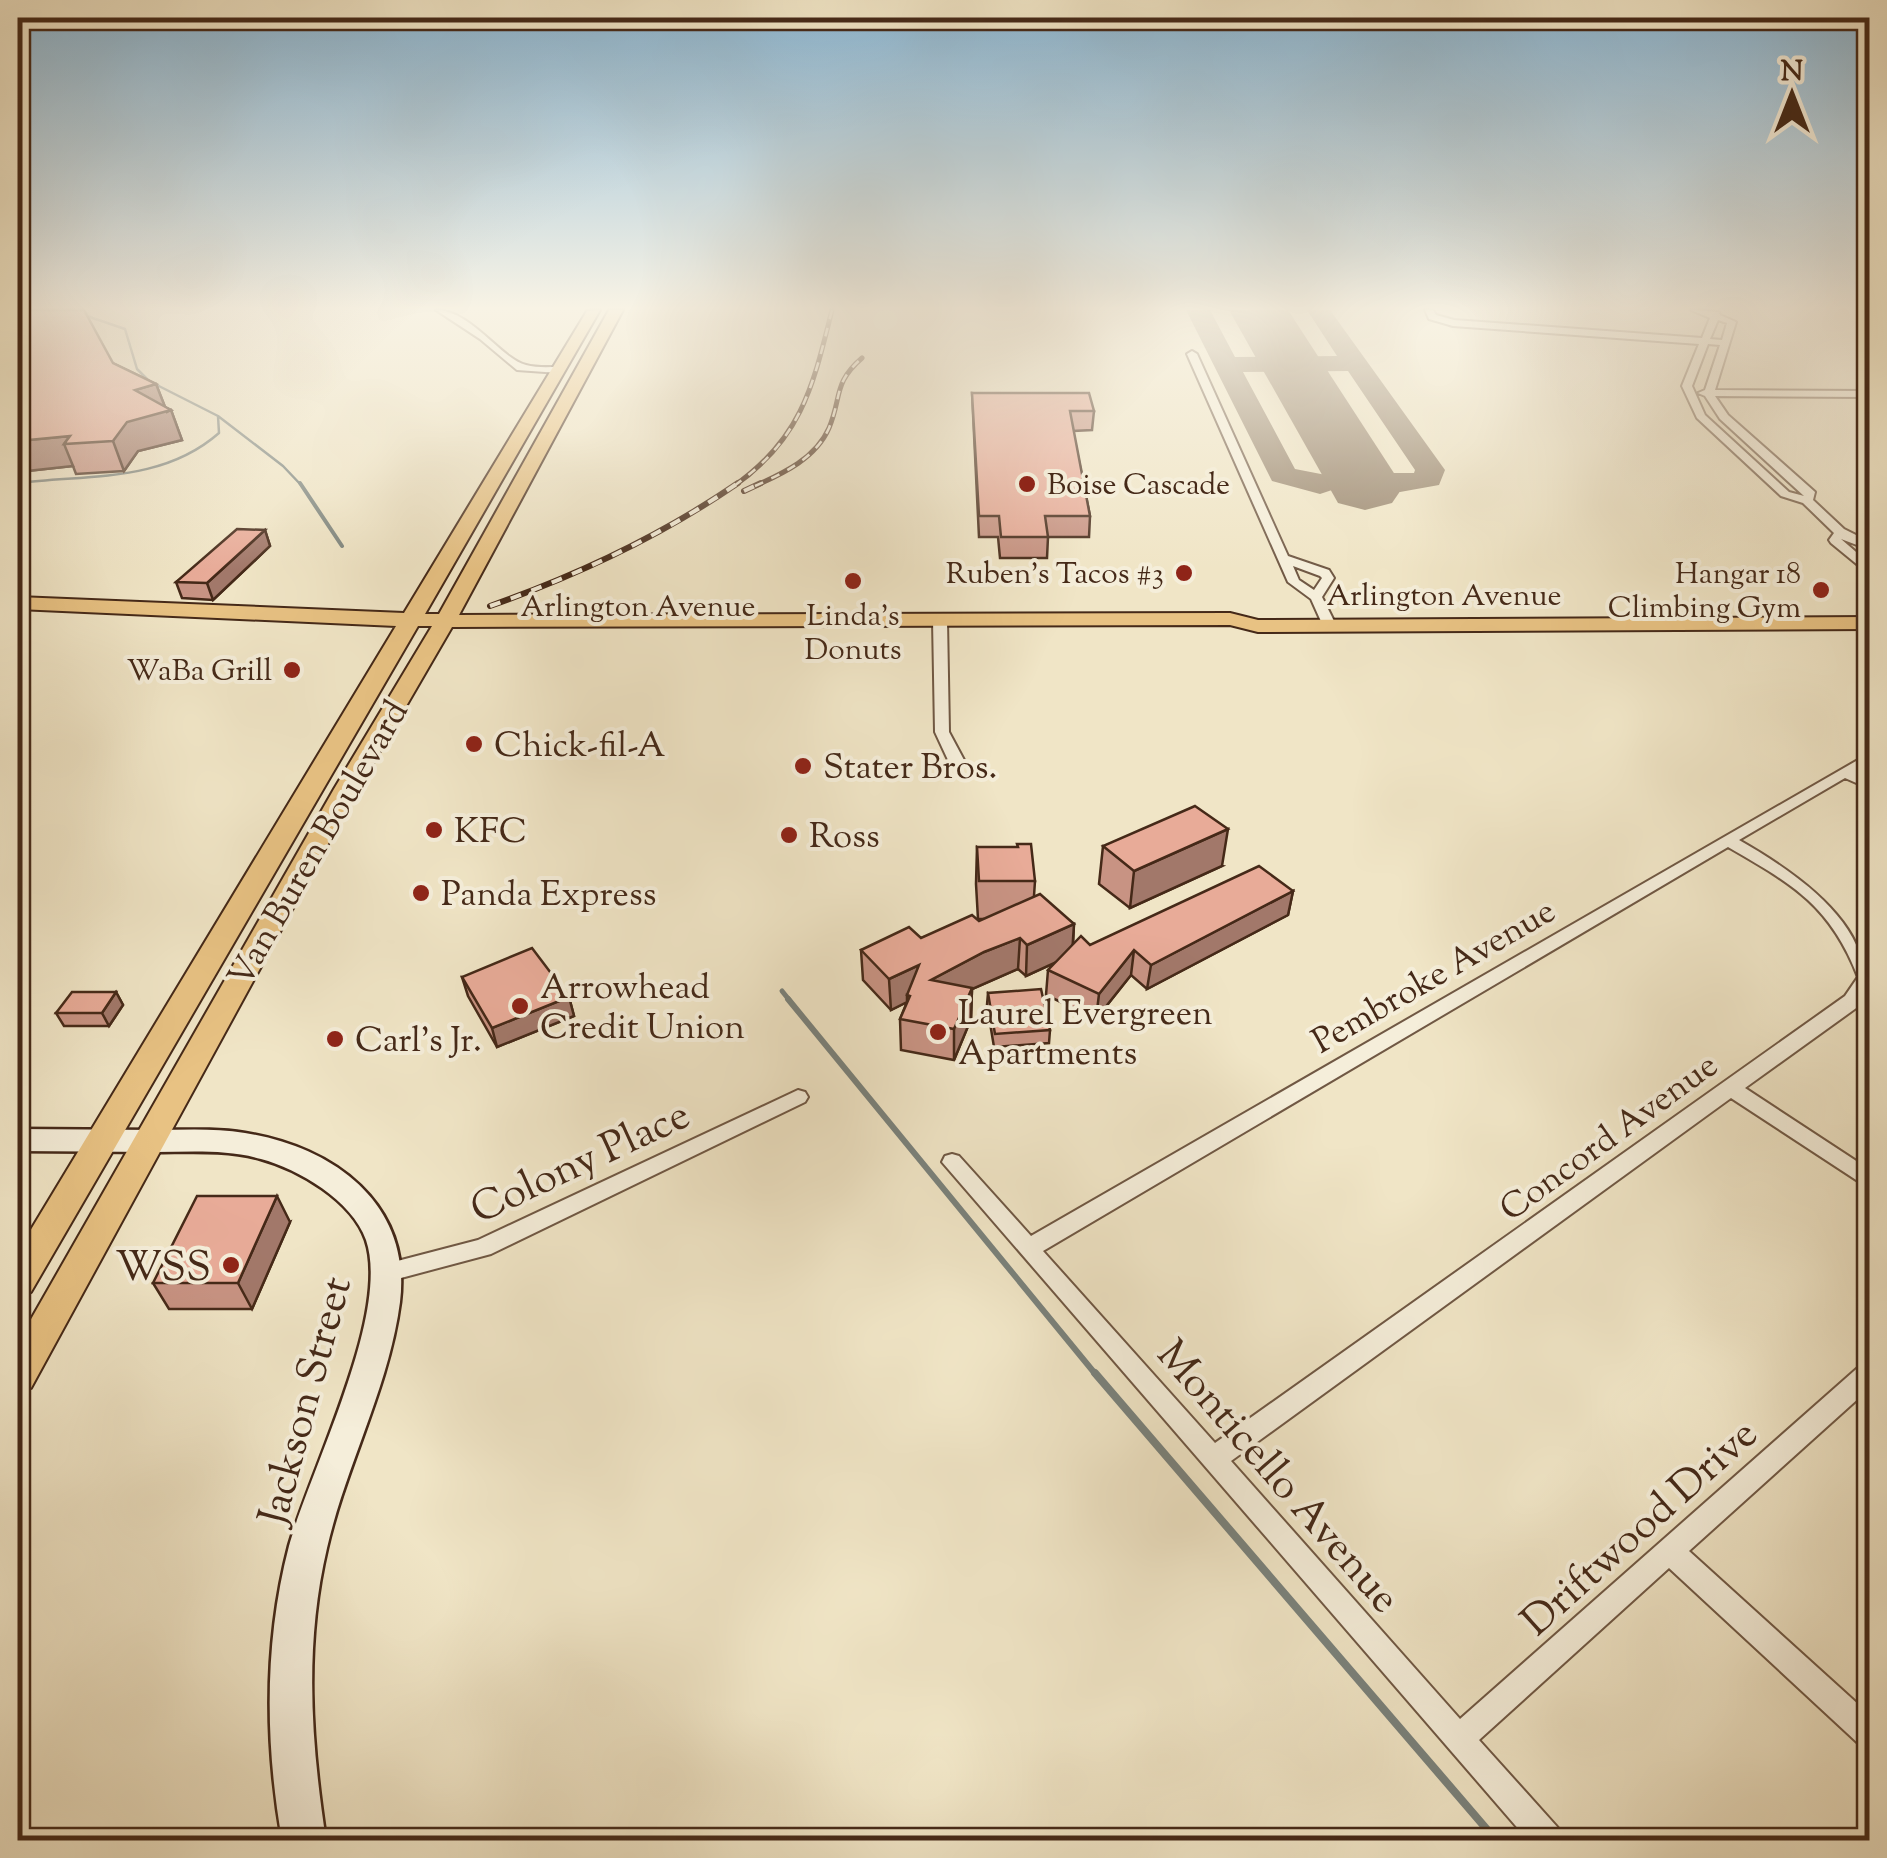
<svg xmlns="http://www.w3.org/2000/svg" width="1887" height="1858" viewBox="0 0 1887 1858" font-family="'Sorts Mill Goudy',serif">
	<rect width="100%" height="100%" fill="#f0e5c6"/>
	<filter id="stains"><feTurbulence type="fractalNoise" baseFrequency=".002" numOctaves="4"/><feColorMatrix values="0 0 0 0 .2 0 0 0 0 .09 0 0 0 0 .02 0 0 0 .5 -.17"/></filter>
	<radialGradient id="worn" r=".72"><stop offset=".6" stop-color="#630" stop-opacity="0"/><stop offset="1" stop-color="#630" stop-opacity=".3"/></radialGradient>
	<g fill="none" stroke-linecap="round" stroke-linejoin="round">
		<path stroke="#7a827c" stroke-width="2.5" d="M 84,315 L 125,329 L 137,369 L 149,381 L 218,416 L 283,466 L 302,486
			M 18,483 C 89,474 162,483 219,433 L 218,416"/>
		<path stroke="#7a827c" stroke-width="4" d="M 300,483 L 342,546"/>
		<path stroke="#7a827c" stroke-width="5" d="M 782,991 L 790,1001"/>
		<path stroke="#7a827c" stroke-width="6" d="M 788,999 L 1097,1376"/>
		<path stroke="#7a827c" stroke-width="8" d="M 1095,1373 L 1496,1840"/>
		<path fill="#9a876f" fill-rule="evenodd" d="M 1186,310 L 1210,310 L 1235,357 L 1337,356 L 1307,310 L 1330,310 L 1445,470 L 1439,485 L 1400,492 L 1359,481 L 1320,494 L 1272,481 ZM 1348,371 L 1415,470 L 1414,473 L 1392,473 L 1354,460 L 1326,475 L 1295,469 L 1243,372 Z"/>
		<path fill="#9a876f" fill-rule="evenodd" d="M 1229,310 L 1288,310 L 1403,487 L 1392,503 L 1365,510 L 1338,503 Z"/>
		<defs>
			<path id="street" d="M 436,310 C 471,310 501,359 526,365 C 536,368 549,367 559,367 L 564,370 L 559,373 L 517,370 L 480,339 Z
				M 1425,310 L 1433,310 L 1436,315 L 1454,320 L 1702,338 L 1710,318 L 1691,310 L 1719,312 L 1720,315 L 1736,322 L 1715,390 L 1870,391 L 1870,397 L 1715,396 L 1728,415 L 1815,492 L 1813,500 L 1844,529 L 1870,542 L 1870,550 L 1841,539 L 1870,564 L 1870,575 L 1831,543 L 1829,540 L 1834,533 L 1803,503 L 1781,496 L 1697,418 L 1682,386 L 1699,344 L 1453,326 L 1429,319 ZM 1718,320 L 1727,323 L 1722,340 L 1710,339 ZM 1708,344 L 1720,345 L 1705,390 L 1698,393 L 1705,396 L 1720,419 L 1804,496 L 1789,492 L 1705,415 L 1692,386 Z
				M 1192,351 L 1197,354 L 1288,556 L 1329,570 L 1334,578 L 1322,597 L 1336,625 L 1334,628 L 1324,628 L 1311,599 L 1288,582 L 1187,354 ZM 1293,566 L 1320,576 L 1322,578 L 1314,590 L 1299,580 Z
				M 940,616 L 947,620 L 949,732 L 964,760 L 956,765 L 948,760 L 935,732 L 933,620 Z
				M 1870,753 L 1870,764 L 1856,772 L 1870,778 L 1870,789 L 1845,778 L 1739,840 C 1792,870 1887,932 1859,1006 L 1745,1088 L 1870,1170 L 1870,1189 L 1731,1098 L 1231,1461 L 1460,1719 L 1862,1364 L 1870,1362 L 1870,1388 L 1689,1551 L 1870,1715 L 1870,1749 L 1860,1745 L 1669,1568 L 1479,1740 L 1559,1829 L 1563,1840 L 1528,1840 L 942,1162 L 945,1156 L 952,1154 L 959,1156 L 1031,1236 ZM 1728,847 C 1792,884 1830,905 1858,977 L 1845,996 L 1215,1443 L 1043,1251 Z
				M 798,1090 L 805,1092 L 808,1097 L 805,1102 L 491,1254 L 386,1282 L 378,1280 L 375,1273 L 378,1266 L 386,1264 L 478,1240 Z"/>
			<path id="secondary" d="M 18,1129 C 63,1129 109,1130 154,1130 C 184,1130 215,1128 245,1133 C 334,1147 412,1204 400,1302 C 389,1387 346,1465 327,1548 C 304,1646 311,1742 326,1840 L 282,1840 C 265,1743 264,1642 289,1546 C 310,1470 391,1314 366,1240 C 352,1200 298,1169 261,1159 C 226,1149 190,1152 155,1152 C 109,1152 64,1151 18,1151 Z"/>
			<path id="primary" d="M 600,310 L 425,614 L 439,614 L 609,310 L 623,310 L 459,615 L 1230,613 L 1258,620 L 1870,617 L 1870,629 L 1258,632 L 1230,625 L 452,627 L 358,789 L 31,1388 L 18,1393 L 18,1342 L 334,789 L 432,626 L 418,626 L 31,1292 L 18,1296 L 18,1251 L 396,626 L 18,609 L 18,597 L 404,613 L 587,311 Z"/>
		</defs>
		<use href="#street" stroke="#705844" stroke-width="4"/>
		<use href="#secondary" stroke="#452918" stroke-width="5"/>
		<use href="#primary" stroke="#452918" stroke-width="4"/>
		<use href="#street" fill="#f5eeda" fill-rule="evenodd"/>
		<use href="#secondary" fill="#f5eeda" fill-rule="evenodd"/>
		<use href="#primary" fill="#e8c283" fill-rule="evenodd"/>
		<defs>
			<path id="rail-far1" d="M 734,486 C 802,438 813,386 832,310
				M 755,486 C 784,473 816,458 829,428 C 842,397 833,383 862,358"/>
			<path id="rail" d="M 744,491 L 761,483
				M 490,606 C 578,575 661,536 738,483"/>
		</defs>
		<use href="#rail-far1" stroke="#452918" stroke-width="5"/>
		<use href="#rail" stroke="#452918" stroke-width="6"/>
		<use href="#rail-far1" stroke="#f5eeda" stroke-width="2.5" stroke-dasharray="9" stroke-linecap="butt"/>
		<use href="#rail" stroke="#f5eeda" stroke-width="4" stroke-dasharray="11" stroke-linecap="butt"/>
	</g>
	<path fill="#c89383" stroke="#452918" stroke-width="2.5" d="M 113,363 L 156,384 L 165,407 L 171,410 L 182,440 L 138,451 L 124,471 L 76,474 L 73,466 L 18,472 Z
		M 972,393 L 1094,411 L 1092,430 L 1073,431 L 1090,516 L 1089,537 L 1048,537 L 1047,558 L 1000,558 L 998,537 L 979,537 Z
		M 265,530 L 270,546 L 213,600 L 182,598 L 176,582 Z
		M 1103,846 L 1222,866 L 1130,908 L 1099,884 Z
		M 977,847 L 1035,881 L 1034,896 L 1074,924 L 1073,945 L 1090,945 L 1293,891 L 1288,915 L 1147,989 L 1131,975 L 1096,1019 L 1046,995 L 1048,970 L 1056,962 L 1026,976 L 1018,969 L 972,989 L 971,1019 L 954,1060 L 901,1050 L 900,1019 L 907,1002 L 891,1010 L 863,980 L 861,950 L 921,938 L 984,919 L 978,919 L 976,884 Z
		M 462,977 L 569,997 L 574,1016 L 497,1047 L 468,996 Z
		M 116,992 L 123,1005 L 109,1026 L 64,1026 L 56,1013 Z
		M 988,993 L 1050,1030 L 1049,1043 L 994,1047 L 987,1005 Z
		M 290,1222 L 252,1309 L 169,1309 L 153,1283 Z"/>
	<path fill="#a2786a" stroke="#452918" stroke-width="2.5" d="M 156,384 L 167,412 L 171,410 L 182,440 L 138,451 L 124,471 L 113,441 L 135,390 Z
		M 70,436 L 64,444 L 73,466 L 18,472 L 18,441 Z
		M 265,530 L 270,546 L 213,600 L 207,583 Z
		M 1228,829 L 1222,866 L 1130,908 L 1134,871 Z
		M 1293,891 L 1288,915 L 1147,989 L 1151,965 Z
		M 1074,924 L 1072,955 L 1026,976 L 1027,945 Z
		M 1020,938 L 1018,969 L 972,989 L 971,1019 L 954,1060 L 954,1029 L 931,980 L 984,952 Z
		M 1134,950 L 1131,975 L 1096,1019 L 1099,994 Z
		M 919,965 L 910,996 L 907,995 L 907,1002 L 891,1010 L 889,979 Z
		M 116,992 L 123,1005 L 109,1026 L 102,1013 Z
		M 569,997 L 574,1016 L 497,1047 L 492,1028 Z
		M 277,1196 L 290,1222 L 252,1309 L 238,1283 Z"/>
	<path fill="#e8ab98" stroke="#452918" stroke-width="2.5" d="M 18,310 L 84,310 L 113,363 L 156,384 L 135,390 L 171,410 L 127,422 L 113,441 L 64,444 L 70,436 L 18,441 Z
		M 972,393 L 1089,393 L 1094,411 L 1070,411 L 1090,516 L 1045,516 L 1048,537 L 1001,537 L 999,516 L 979,516 Z
		M 237,529 L 265,530 L 207,583 L 176,582 Z
		M 1195,806 L 1228,829 L 1134,871 L 1103,846 Z
		M 1017,844 L 1031,844 L 1035,881 L 979,881 L 977,847 L 1018,847 Z
		M 1259,866 L 1293,891 L 1151,965 L 1134,950 L 1099,994 L 1048,970 L 1081,936 L 1090,945 Z
		M 1040,894 L 1074,924 L 1027,945 L 1020,938 L 984,952 L 931,980 L 972,988 L 954,1029 L 900,1019 L 910,996 L 907,995 L 919,965 L 889,979 L 861,950 L 909,927 L 921,938 L 972,915 L 979,921 Z
		M 532,948 L 569,997 L 492,1028 L 462,977 Z
		M 1041,989 L 1050,1030 L 995,1034 L 988,993 Z
		M 72,992 L 116,992 L 102,1013 L 56,1013 Z
		M 197,1196 L 277,1196 L 238,1283 L 153,1283 Z"/>
	<linearGradient id="sky" x2="0" y2="1"><stop stop-color="#8ab8d7"/><stop offset="0.54" stop-color="#f8f3e5"/><stop offset="1" stop-color="#f8f3e5" stop-opacity="0"/></linearGradient>
	<rect width="1887" height="570" fill="url(#sky)"/>
	<g fill="#8f2418" stroke="#f5eeda" stroke-width="4">
		<circle cx="1027" cy="484" r="10"/>
		<circle cx="1184" cy="573" r="10"/>
		<circle cx="853" cy="581" r="10"/>
		<circle cx="1821" cy="590" r="10"/>
		<circle cx="292" cy="670" r="10"/>
		<circle cx="474" cy="744" r="10"/>
		<circle cx="803" cy="766" r="10"/>
		<circle cx="434" cy="830" r="10"/>
		<circle cx="789" cy="835" r="10"/>
		<circle cx="421" cy="893" r="10"/>
		<circle cx="520" cy="1006" r="10"/>
		<circle cx="938" cy="1032" r="10"/>
		<circle cx="335" cy="1039" r="10"/>
		<circle cx="231" cy="1265" r="10"/>
	</g>
	<g text-anchor="middle" stroke-width="8" stroke-linejoin="round" paint-order="stroke">
		<g font-size="30" fill="#452918" stroke="#f5eeda" text-anchor="end">
			<text x="1047" y="494" text-anchor="start">Boise Cascade</text>
			<text x="1164" y="583">Ruben's Tacos #3</text>
			<text x="1801" y="583">Hangar 18<tspan x="1801" dy="34">Climbing Gym</tspan></text>
			<text x="853" y="625" text-anchor="middle">Linda's<tspan x="853" dy="34">Donuts</tspan></text>
			<text x="272" y="680">WaBa Grill</text>
		</g>
		<g font-size="30" fill="#452918" stroke="#f5eeda">
			<text x="1444" y="605">Arlington Avenue</text>
			<text x="638" y="616">Arlington Avenue</text>
		</g>
		<g font-size="35" fill="#452918" stroke="#f5eeda" text-anchor="start">
			<text x="494" y="756">Chick-fil-A</text>
			<text x="823" y="778">Stater Bros.</text>
			<text x="454" y="842">KFC</text>
			<text x="809" y="847">Ross</text>
			<text x="441" y="905">Panda Express</text>
			<text x="540" y="998">Arrowhead<tspan x="540" dy="40">Credit Union</tspan></text>
			<text x="958" y="1024">Laurel Evergreen<tspan x="958" dy="40">Apartments</tspan></text>
			<text x="355" y="1051">Carl's Jr.</text>
		</g>
		<g font-size="35" fill="#452918" stroke="#f5eeda">
			<text transform="translate(317 843) rotate(-60)" y="12">Van Buren Boulevard</text>
			<text transform="translate(1433 975) rotate(-30)" y="12">Pembroke Avenue</text>
			<text transform="translate(1608 1136) rotate(-36)" y="12">Concord Avenue</text>
		</g>
		<g font-size="42" fill="#452918" stroke="#f5eeda">
			<text transform="translate(579 1160) rotate(-25)" y="15">Colony Place</text>
			<text transform="translate(303 1400) rotate(-75)" y="15">Jackson Street</text>
			<text transform="translate(1280 1475) rotate(49)" y="15">Monticello Avenue</text>
			<text transform="translate(1638 1526) rotate(-42)" y="15">Driftwood Drive</text>
		</g>
		<g font-size="42" fill="#452918" stroke="#f5eeda" text-anchor="end">
			<text x="211" y="1280">WSS</text>
		</g>
	</g>
	<rect width="1887" height="1858" fill="none" stroke="#f0e5c6" stroke-width="60"/>
	<rect x="20" y="20" width="1847" height="1818" fill="none" stroke="#452918" stroke-width="5"/>
	<rect x="30" y="30" width="1827" height="1798" fill="none" stroke="#452918" stroke-width="2.5"/>
	<g transform="translate(1792 95)" stroke="#f5eeda" stroke-width="8" paint-order="stroke">
	<path d="M0-8L18 38L0 25L-18 38Z" fill="#452918"/>
	<text y="-15" font-size="28" font-weight="bold" text-anchor="middle" fill="#452918">N</text>
	</g>
	<rect width="100%" height="100%" filter="url(#stains)"/>
	<rect width="100%" height="100%" fill="url(#worn)"/>
</svg>
